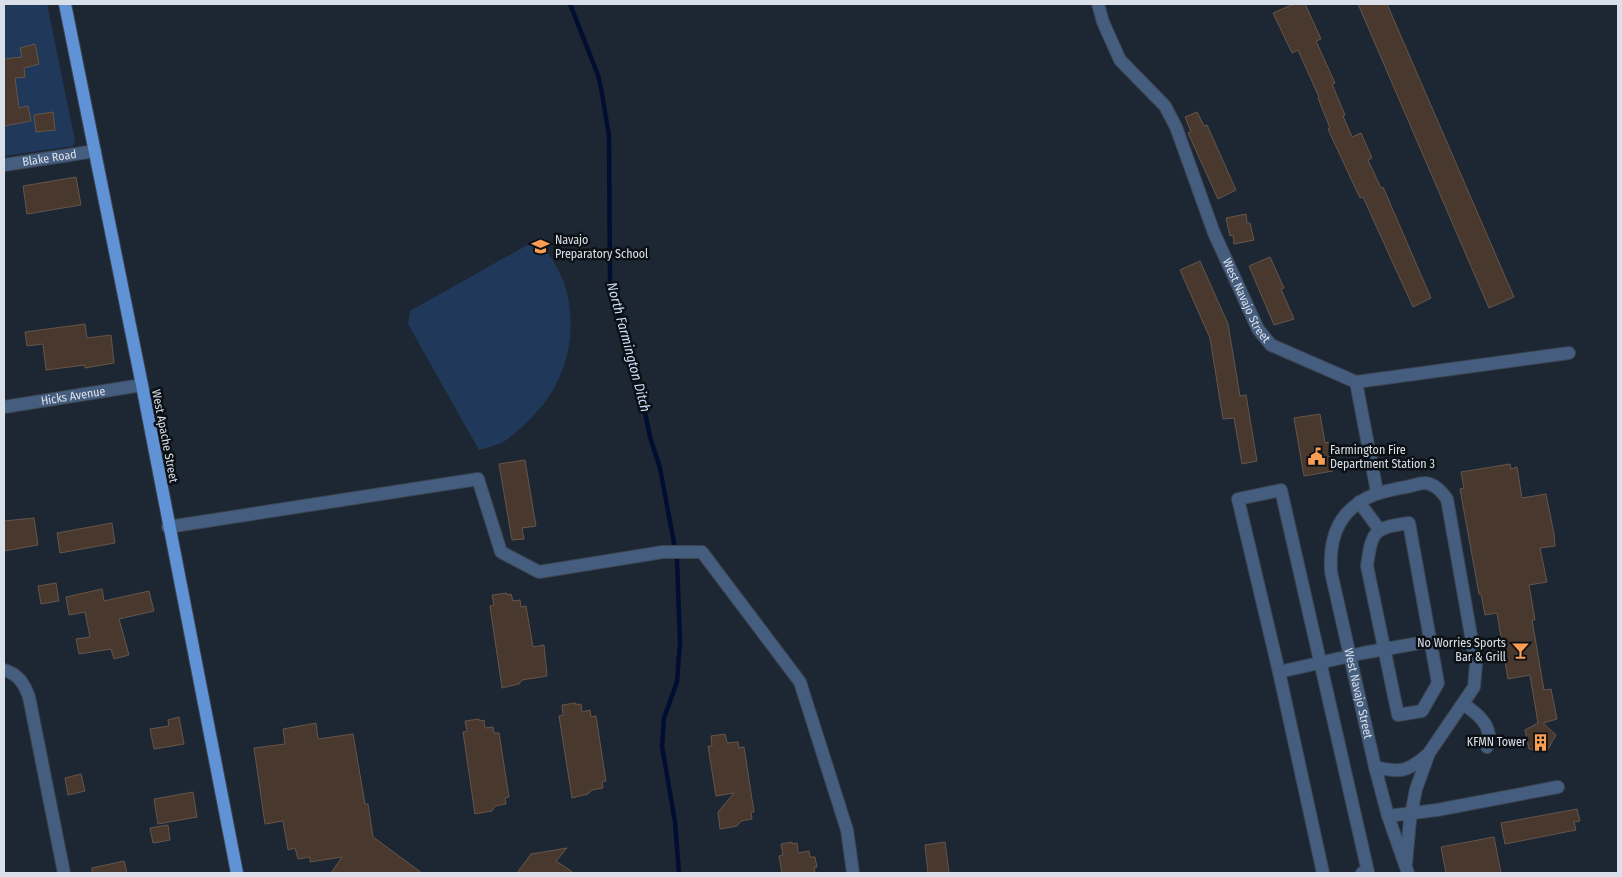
<svg xmlns="http://www.w3.org/2000/svg" width="1622" height="877" viewBox="0 0 1622 877" font-family="'Fira Sans Condensed',sans-serif">
	<rect width="100%" height="100%" fill="#1d2734"/>
	<path fill="#20395b" d="M 4,4 L 47,4 L 75,141 L 73,146 L 4,156 Z
		M 538,239 C 550,256 562,272 567,293 C 578,343 563,390 525,424 C 518,431 509,439 501,443 C 494,446 486,448 479,450 L 408,324 L 410,311 Z"/>
	<g fill="none" stroke-linecap="round" stroke-linejoin="round">
		<path stroke="#000e31" stroke-width="4.5" d="M 570,4 L 598,75 L 601,88 L 609,136 L 610,287 L 639,383 L 650,437 L 660,468 L 674,543
			M 677,560 L 680,642 L 677,682 L 664,718 L 662,746 L 675,822 L 679,873"/>
	</g>
	<path fill="#48382d" stroke="#66554a" d="M 1294,4 L 1305,4 L 1321,39 L 1316,41 L 1335,83 L 1332,84 L 1345,115 L 1343,116 L 1352,137 L 1361,133 L 1372,158 L 1368,160 L 1381,188 L 1383,187 L 1431,298 L 1413,307 L 1363,197 L 1360,198 L 1328,129 L 1330,128 L 1318,98 L 1319,97 L 1298,50 L 1292,53 L 1273,13 Z
		M 1358,4 L 1387,4 L 1514,297 L 1489,308 Z
		M 35,44 L 39,64 L 24,68 L 25,77 L 15,78 L 19,108 L 28,106 L 31,121 L 4,126 L 4,59 L 22,57 L 20,48 Z
		M 53,112 L 55,130 L 36,132 L 34,115 Z
		M 1197,112 L 1204,126 L 1207,125 L 1236,190 L 1218,199 L 1188,133 L 1191,132 L 1185,117 Z
		M 76,177 L 81,205 L 27,214 L 23,186 Z
		M 1246,214 L 1247,223 L 1250,223 L 1254,240 L 1234,244 L 1233,235 L 1230,236 L 1226,218 Z
		M 1270,257 L 1284,288 L 1281,289 L 1294,319 L 1274,325 L 1249,266 Z
		M 1200,261 L 1228,324 L 1240,396 L 1246,395 L 1257,461 L 1242,464 L 1234,418 L 1223,419 L 1210,338 L 1180,270 Z
		M 85,324 L 87,338 L 111,335 L 114,363 L 85,368 L 85,365 L 46,370 L 43,344 L 27,346 L 25,332 Z
		M 1320,414 L 1325,443 L 1328,442 L 1333,471 L 1304,476 L 1294,418 Z
		M 525,460 L 536,526 L 522,528 L 524,539 L 512,540 L 499,464 Z
		M 1510,464 L 1511,469 L 1517,467 L 1522,498 L 1546,494 L 1554,534 L 1555,546 L 1540,548 L 1547,582 L 1529,585 L 1535,620 L 1532,620 L 1544,690 L 1551,689 L 1557,719 L 1543,723 L 1556,735 L 1547,751 L 1529,749 L 1525,730 L 1538,723 L 1530,675 L 1508,679 L 1497,613 L 1485,615 L 1481,594 L 1479,594 L 1460,489 L 1464,488 L 1461,472 Z
		M 34,518 L 38,545 L 4,551 L 4,521 Z
		M 112,523 L 115,543 L 60,553 L 57,533 Z
		M 56,583 L 59,601 L 41,604 L 38,586 Z
		M 102,589 L 104,601 L 149,591 L 154,611 L 119,619 L 129,655 L 114,659 L 111,649 L 79,654 L 76,639 L 90,637 L 85,612 L 69,615 L 66,597 Z
		M 507,593 L 507,595 L 511,594 L 513,601 L 520,600 L 521,607 L 526,606 L 533,647 L 544,645 L 547,676 L 522,680 L 519,684 L 502,688 L 490,606 L 494,605 L 492,595 Z
		M 576,703 L 576,705 L 581,704 L 582,712 L 590,710 L 591,717 L 596,716 L 606,781 L 602,782 L 603,788 L 592,790 L 588,794 L 572,798 L 559,716 L 563,715 L 562,705 Z
		M 179,717 L 184,744 L 154,749 L 150,729 L 169,726 L 168,720 Z
		M 479,719 L 480,721 L 484,720 L 485,728 L 493,727 L 494,733 L 499,733 L 509,797 L 505,798 L 506,804 L 495,806 L 492,811 L 475,814 L 463,732 L 467,731 L 465,721 Z
		M 316,723 L 318,739 L 353,734 L 365,804 L 368,804 L 373,837 L 422,873 L 331,873 L 342,857 L 310,862 L 310,857 L 298,859 L 295,848 L 288,850 L 283,821 L 265,824 L 254,748 L 285,744 L 283,729 Z
		M 725,734 L 727,743 L 738,742 L 739,748 L 744,747 L 754,812 L 751,812 L 752,819 L 741,821 L 737,826 L 720,829 L 718,812 L 734,793 L 716,796 L 708,746 L 712,746 L 711,736 Z
		M 81,774 L 85,791 L 68,795 L 65,778 Z
		M 193,792 L 197,817 L 158,824 L 154,799 Z
		M 1577,809 L 1580,821 L 1574,822 L 1576,830 L 1505,844 L 1501,823 Z
		M 168,825 L 170,840 L 153,843 L 150,828 Z
		M 1494,837 L 1501,873 L 1446,873 L 1441,847 Z
		M 792,842 L 792,844 L 797,843 L 798,853 L 809,851 L 810,857 L 815,857 L 817,867 L 814,867 L 815,873 L 782,873 L 779,856 L 783,855 L 781,844 Z
		M 945,842 L 949,873 L 928,873 L 925,845 Z
		M 567,848 L 556,861 L 574,873 L 517,873 L 531,854 Z
		M 124,861 L 127,873 L 92,873 L 92,868 Z"/>
	<g fill="none" stroke-linecap="round" stroke-linejoin="round">
		<defs>
			<g id="minor">
				<path id="s1" d="M 1098,4 L 1103,22 L 1120,60 L 1165,106 L 1176,127 L 1214,233 L 1258,329 L 1271,345 L 1356,382"/>
				<path id="s2" d="M 4,165 L 95,151"/>
				<path d="M 1356,382 L 1569,353"/>
				<path d="M 1356,382 L 1377,492"/>
				<path id="s3" d="M 4,407 L 142,385"/>
				<path d="M 1359,502 L 1379,529"/>
				<path d="M 1409,523 L 1438,683 L 1422,711 L 1398,715 L 1367,566 C 1372,530 1374,528 1409,523 Z"/>
				<path d="M 168,527 L 478,479 L 501,552 L 539,572 L 663,552 L 702,552 L 800,682 L 847,830 L 853,873"/>
				<path d="M 4,670 C 18,674 24,683 29,697 L 64,873"/>
				<path d="M 1279,672 L 1238,499 L 1281,490 L 1368,872 L 1362,873"/>
				<path d="M 1463,704 C 1477,713 1495,727 1487,747"/>
				<path d="M 1375,767 C 1400,773 1407,772 1427,755"/>
				<path d="M 1388,816 L 1437,810 L 1558,787"/>
				<path id="s4" d="M 1406,863 L 1410,820 L 1416,789 L 1429,753 L 1474,687 L 1476,664 L 1447,499 C 1441,491 1435,484 1425,483 C 1419,483 1412,486 1406,487 C 1383,491 1364,495 1347,513 C 1332,530 1330,551 1331,572 L 1375,767 L 1388,816 L 1408,873"/>
				<path d="M 1323,873 L 1279,672 L 1363,653 L 1431,641"/>
			</g>
			<path id="major" d="M 65,4 L 142,385 L 237,873"/>
		</defs>
		<use href="#minor" stroke="#3b4551" stroke-width="14"/>
		<use href="#major" stroke="#3b4551" stroke-width="14"/>
		<use href="#minor" stroke="#455d7e" stroke-width="12"/>
		<use href="#major" stroke="#6092d6" stroke-width="12"/>
	</g>
	<defs>
		<symbol id="school-bare" viewBox="-9 -9 18 18"><path d="M0-5L7-2L0 1L-7-2ZM-4 1L0 2.5L4 1V4Q0 6-4 4Z" fill="#fc9d54" stroke="#0b1015" stroke-width="2.5" paint-order="stroke"/></symbol>
		<symbol id="civic-bare" viewBox="-9 -9 18 18"><path d="M-.6-6.5H3V-4.5H.6V-3L4-1V1h2V6H-6V1h2V-1L-.6-3ZM-1.2 2.5V6h2.4V2.5Z" fill="#fc9d54" stroke="#0b1015" stroke-width="2.5" paint-order="stroke"/></symbol>
		<symbol id="bar-bare" viewBox="-9 -9 18 18"><path d="M-6-5H6L.8 .8V4.5H3.5V6h-7V4.5H-.8V.8Z" fill="#fc9d54" stroke="#0b1015" stroke-width="2.5" paint-order="stroke"/></symbol>
		<symbol id="building-bare" viewBox="-9 -9 18 18"><path d="M-4-6H4V6H1V3H-1V6H-4ZM-2.5-4.3h1.7v1.8h-1.7ZM.8-4.3h1.7v1.8H.8ZM-2.5-1h1.7V.8h-1.7ZM.8-1h1.7V.8H.8Z" fill="#fc9d54" stroke="#0b1015" stroke-width="2.5" paint-order="stroke"/></symbol>
	</defs>
	<g fill-rule="evenodd">
		<use href="#school-bare" x="528" y="234" width="25" height="25"/>
		<use href="#civic-bare" x="1304" y="444" width="25" height="25"/>
		<use href="#bar-bare" x="1508" y="638" width="25" height="25"/>
		<use href="#building-bare" x="1528" y="730" width="25" height="25"/>
	</g>
	<g text-anchor="middle" stroke-width="5" stroke-linejoin="round" paint-order="stroke">
		<g font-size="12" fill="#dae0e9" stroke="#0b1015">
			<text dy="4" stroke="none"><textPath href="#s2" startOffset="46">Blake Road</textPath></text>
			<text dy="4" stroke="none"><textPath href="#s1" startOffset="336">West Navajo Street</textPath></text>
			<text dy="4" stroke="none"><textPath href="#s3" startOffset="70">Hicks Avenue</textPath></text>
			<text transform="translate(165 436) rotate(79)" y="4">West Apache Street</text>
			<text dy="4" stroke="none"><textPath href="#s4" startOffset="684">West Navajo Street</textPath></text>
		</g>
		<g font-size="12" fill="#dae0e9" stroke="#0b1015" text-anchor="start">
			<text x="555" y="244">Navajo<tspan x="555" dy="14">Preparatory School</tspan></text>
			<text x="1330" y="454">Farmington Fire<tspan x="1330" dy="14">Department Station 3</tspan></text>
			<text x="1506" y="647" text-anchor="end">No Worries Sports<tspan x="1506" dy="14">Bar &amp; Grill</tspan></text>
			<text x="1526" y="746" text-anchor="end">KFMN Tower</text>
		</g>
		<g font-size="14" font-style="italic" fill="#cbdffa" stroke="#0b1015">
			<text transform="translate(629 347) rotate(75)" y="5">North Farmington Ditch</text>
		</g>
	</g>
	<rect width="1622" height="877" fill="none" stroke="#dae0e9" stroke-width="10"/>
</svg>
